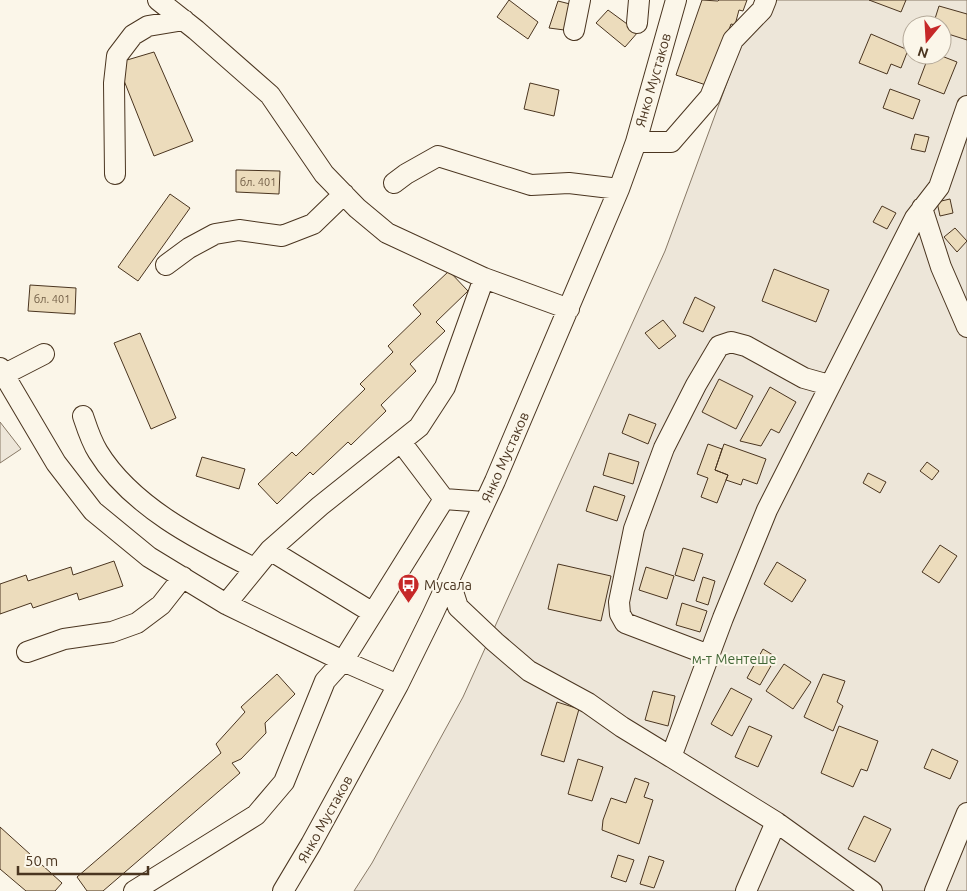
<svg xmlns="http://www.w3.org/2000/svg" width="967" height="891" viewBox="0 0 967 891" font-family="Ubuntu,sans-serif">
	<rect width="100%" height="100%" fill="#fbf6e9"/>
	<path fill="#ede6d9" stroke="#887966" fill-rule="evenodd" d="M 760,0 L 967,0 L 967,891 L 354,891 L 372,863 L 463,697 L 665,251 L 746,31 ZM 912,25 L 942,25 L 942,55 L 912,55 Z
		M 0,422 L 21,449 L 0,463 Z"/>
	<path fill="#ecdcbc" stroke="#4a3520" d="M 509,0 L 538,22 L 528,39 L 497,17 Z
		M 702,0 L 718,1 L 719,0 L 747,0 L 743,11 L 739,10 L 735,25 L 731,24 L 709,86 L 676,75 Z
		M 869,0 L 906,0 L 901,12 Z
		M 558,1 L 578,6 L 572,31 L 549,28 Z
		M 939,6 L 967,14 L 967,40 L 942,32 L 942,25 L 933,25 Z
		M 608,10 L 638,32 L 625,47 L 596,23 Z
		M 871,34 L 908,50 L 901,68 L 891,64 L 887,74 L 859,63 Z
		M 154,52 L 193,141 L 154,156 L 117,63 Z
		M 929,55 L 939,55 L 957,62 L 944,94 L 918,84 Z
		M 530,83 L 559,90 L 554,116 L 524,109 Z
		M 890,89 L 920,100 L 913,119 L 883,108 Z
		M 915,134 L 929,137 L 925,152 L 911,149 Z
		M 236,170 L 280,171 L 279,194 L 236,192 Z
		M 170,194 L 190,208 L 138,281 L 118,267 Z
		M 950,199 L 953,213 L 940,216 L 937,202 Z
		M 882,206 L 896,213 L 887,229 L 873,222 Z
		M 955,228 L 967,241 L 957,252 L 944,237 Z
		M 774,269 L 829,290 L 816,322 L 762,301 Z
		M 449,271 L 468,291 L 436,322 L 445,331 L 410,364 L 416,371 L 381,405 L 386,411 L 351,445 L 348,442 L 313,475 L 310,472 L 277,504 L 258,484 L 292,452 L 296,456 L 365,389 L 360,384 L 393,352 L 388,346 L 421,314 L 413,305 Z
		M 30,285 L 76,288 L 75,314 L 28,311 Z
		M 695,297 L 715,307 L 703,332 L 683,323 Z
		M 663,320 L 676,336 L 659,349 L 645,333 Z
		M 140,333 L 176,418 L 151,429 L 114,343 Z
		M 719,379 L 753,396 L 736,429 L 702,412 Z
		M 770,387 L 796,402 L 779,433 L 771,429 L 761,446 L 740,441 Z
		M 629,414 L 656,424 L 648,444 L 622,433 Z
		M 708,444 L 722,449 L 715,470 L 728,475 L 717,503 L 701,497 L 708,478 L 697,474 Z
		M 724,444 L 766,459 L 757,484 L 743,479 L 741,485 L 726,480 L 728,475 L 715,470 Z
		M 609,453 L 639,462 L 633,484 L 603,475 Z
		M 202,457 L 245,469 L 239,489 L 196,476 Z
		M 927,462 L 939,471 L 932,480 L 920,471 Z
		M 868,473 L 886,482 L 880,493 L 863,483 Z
		M 594,486 L 625,496 L 617,521 L 586,511 Z
		M 940,545 L 957,556 L 939,583 L 922,572 Z
		M 683,548 L 703,554 L 694,581 L 675,575 Z
		M 114,561 L 123,586 L 79,600 L 77,593 L 33,608 L 31,603 L 0,614 L 0,584 L 26,575 L 28,581 L 71,567 L 73,575 Z
		M 777,562 L 806,580 L 792,602 L 764,584 Z
		M 558,564 L 611,576 L 601,621 L 548,609 Z
		M 646,567 L 674,576 L 667,599 L 639,590 Z
		M 703,577 L 715,581 L 708,605 L 696,601 Z
		M 682,603 L 707,611 L 700,632 L 676,625 Z
		M 763,649 L 776,657 L 760,685 L 747,678 Z
		M 784,664 L 811,682 L 793,709 L 766,691 Z
		M 277,674 L 295,694 L 265,723 L 266,733 L 241,759 L 232,763 L 240,773 L 103,891 L 87,891 L 77,877 L 221,753 L 216,744 L 245,712 L 241,707 Z
		M 823,674 L 845,681 L 837,702 L 843,706 L 833,731 L 804,717 Z
		M 731,688 L 752,699 L 732,736 L 711,724 Z
		M 653,691 L 675,696 L 668,726 L 645,720 Z
		M 557,702 L 579,709 L 564,762 L 541,755 Z
		M 749,726 L 772,736 L 758,767 L 735,757 Z
		M 839,726 L 878,741 L 867,771 L 861,769 L 853,787 L 821,773 Z
		M 932,749 L 958,761 L 950,779 L 924,768 Z
		M 578,759 L 603,767 L 592,801 L 568,794 Z
		M 635,778 L 649,783 L 644,797 L 653,800 L 639,844 L 602,830 L 603,820 L 611,798 L 626,803 Z
		M 864,816 L 891,829 L 875,862 L 848,849 Z
		M 0,827 L 62,883 L 55,891 L 26,891 L 0,869 Z
		M 618,855 L 634,860 L 626,882 L 611,877 Z
		M 649,856 L 664,861 L 654,888 L 640,884 Z"/>
	<g fill="none" stroke-linecap="round" stroke-linejoin="round">
		<defs>
			<path id="minor" d="M 158,0 L 196,30 L 270,95 L 324,174 L 357,208 L 387,233 L 484,278 L 569,309
				M 637,23 L 639,0
				M 574,30 L 580,0
				M 636,142 L 671,142 L 710,97 L 733,40 L 762,10 L 766,0
				M 115,174 L 114,83 L 117,56 L 133,35 L 148,26 L 184,20
				M 394,183 L 406,174 L 438,156 L 531,185 L 569,183 L 619,189
				M 922,208 L 941,267 L 967,327
				M 166,265 L 189,248 L 215,234 L 239,230 L 282,236 L 313,224 L 344,194
				M 0,368 L 56,463 L 93,511 L 149,557 L 226,604 L 343,661 L 398,685
				M 5,374 L 44,354
				M 83,416 C 87,428 91,441 98,452 C 131,506 198,540 254,568
				M 401,442 L 444,499
				M 270,550 L 373,613
				M 449,579 L 458,607 L 495,642 L 529,671 L 588,703 L 622,727 L 671,757
				M 226,604 L 270,550 L 320,506 L 419,427 L 445,387 L 484,278
				M 27,652 L 64,639 L 112,632 L 137,623 L 161,605 L 183,577
				M 709,655 L 625,623 L 620,614 L 619,602 L 634,529 L 664,448 L 696,385 L 719,346 L 731,342 L 746,346 L 804,378 L 829,385
				M 134,891 L 256,815 L 284,782 L 325,681 L 343,661 L 444,499 L 485,502
				M 283,891 L 311,844 L 398,685 L 432,616 L 495,481 L 619,189 L 636,142 L 676,0
				M 746,891 L 776,822
				M 872,891 L 776,822 L 671,757 L 723,618 L 767,510 L 915,218 L 939,187 L 967,106
				M 935,891 L 967,813"/>
		</defs>
		<use href="#minor" stroke="#4a3520" stroke-width="22"/>
		<use href="#minor" stroke="#fbf6e9" stroke-width="20"/>
	</g>
	<defs>
		<symbol id="bus-pin" viewBox="-11 -11 22 30"><path d="M0 17L-7.5 6A9.5 9.5 0 1 1 7.5 6Z" fill="#c62828" stroke="#fbf6e9"/><path d="M-5-6H5V4H4V6H2V4H-2V6H-4V4H-5ZM-3.5-4V0h7V-4ZM-3.5 1.2v1.5H-2V1.2ZM2 1.2v1.5H3.5V1.2Z" fill="#fff"/></symbol>
	</defs>
	<g fill-rule="evenodd">
		<use href="#bus-pin" x="396" y="572" width="25" height="34"/>
	</g>
	<g text-anchor="middle" stroke-width="4" stroke-linejoin="round" paint-order="stroke">
		<g font-size="11" fill="#725f47">
			<text x="258" y="186">бл. 401</text>
			<text x="52" y="303">бл. 401</text>
		</g>
		<g font-size="14" fill="#4a3520" stroke="#fbf6e9">
			<text transform="translate(653 80) rotate(-74)" y="5">Янко Мустаков</text>
			<text transform="translate(505 457) rotate(-66)" y="5">Янко Мустаков</text>
			<text transform="translate(325 819) rotate(-61)" y="5">Янко Мустаков</text>
		</g>
		<g font-size="14" fill="#4a3520" stroke="#fbf6e9" text-anchor="start">
			<text x="424" y="590">Мусала</text>
		</g>
		<g font-size="14" fill="#436837" stroke="#fbf6e9">
			<text x="734" y="664">м-т Ментeше</text>
		</g>
	</g>
	<g transform="translate(927 40) rotate(198)"><circle r="24" fill="#fbf6e9" stroke="#b4a999"/>
	<path d="M0-4L9 19L0 12L-9 19Z" fill="#c62828"/>
	<text y="-8" font-size="14" font-weight="bold" text-anchor="middle" fill="#4a3520">N</text>
	</g>
	<path d="M18 866v8h130v-8" fill="none" stroke="#4a3520" stroke-width="2.5"/>
	<text x="25" y="866" font-size="15" fill="#4a3520" stroke="#fbf6e9" stroke-width="4" paint-order="stroke">50 m</text>
</svg>
